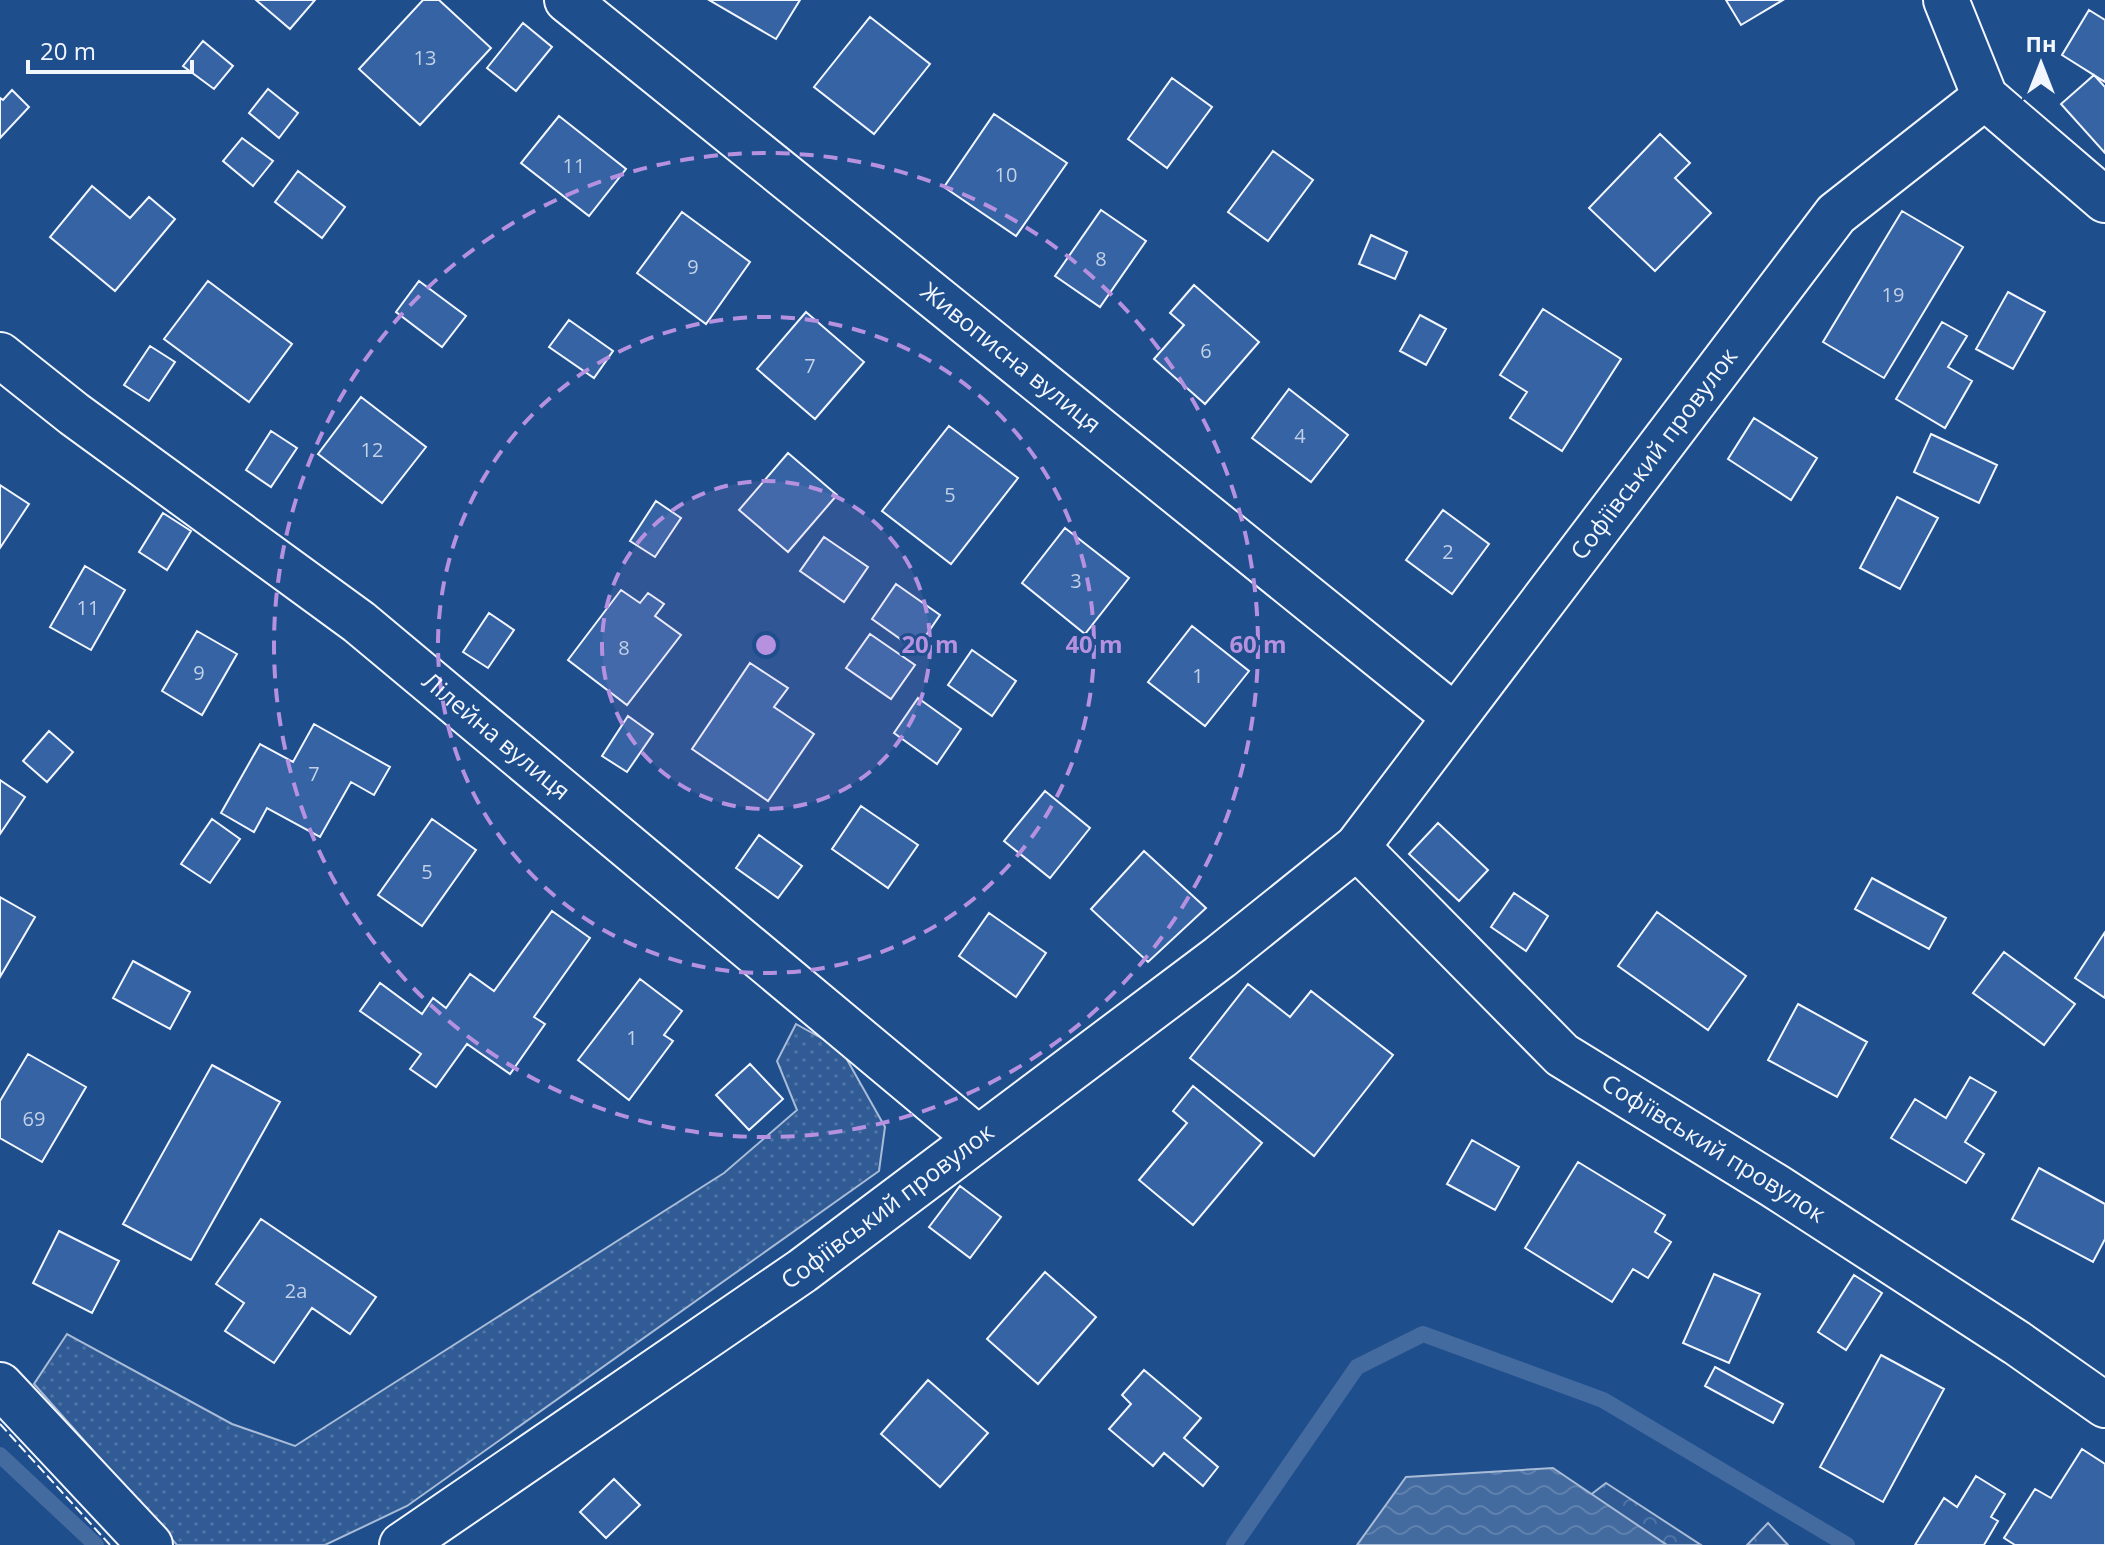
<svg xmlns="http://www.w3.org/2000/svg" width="2105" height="1545" viewBox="0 0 2105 1545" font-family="'Open Sans',sans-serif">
	<defs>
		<pattern id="green-dots" width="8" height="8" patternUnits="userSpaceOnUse" patternTransform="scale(2)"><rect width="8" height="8" fill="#305b95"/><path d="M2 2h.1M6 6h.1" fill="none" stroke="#4e73a5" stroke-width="1.8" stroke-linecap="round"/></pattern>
		<pattern id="forest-crowns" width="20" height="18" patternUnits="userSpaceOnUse" patternTransform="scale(2)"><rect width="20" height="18" fill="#305b95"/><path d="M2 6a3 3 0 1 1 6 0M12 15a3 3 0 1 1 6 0" fill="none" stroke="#4e73a5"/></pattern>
		<pattern id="water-waves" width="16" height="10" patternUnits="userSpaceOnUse" patternTransform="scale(2)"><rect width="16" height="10" fill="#446ba0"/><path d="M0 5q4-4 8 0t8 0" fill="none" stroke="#5f81ae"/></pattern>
	</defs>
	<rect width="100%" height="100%" fill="#1f4e8c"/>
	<path fill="url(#green-dots)" stroke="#a8bbd7" stroke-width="2" d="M 796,1024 L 841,1049 L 885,1127 L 879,1171 L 407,1506 L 325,1545 L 177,1545 L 34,1384 L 67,1334 L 232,1424 L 295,1446 L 724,1173 L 797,1110 L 777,1061 Z"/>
	<path fill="url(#forest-crowns)" stroke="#a8bbd7" stroke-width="2" d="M 1606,1483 L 1701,1545 L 1558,1545 L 1550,1526 Z
		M 1768,1523 L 1788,1545 L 1747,1545 Z"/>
	<path fill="url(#water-waves)" stroke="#a8bbd7" stroke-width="2" d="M 1553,1468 L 1667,1545 L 1357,1545 L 1406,1477 Z"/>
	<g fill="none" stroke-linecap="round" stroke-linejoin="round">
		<path stroke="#446ba0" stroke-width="16" d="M 0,1455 L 96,1545
			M 1234,1545 L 1357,1367 L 1423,1334 L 1603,1400 L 1847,1545"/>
	</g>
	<path fill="#3563a3" stroke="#f2f6ff" stroke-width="2" d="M 256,0 L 315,0 L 290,29 Z
		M 423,0 L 439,0 L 491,48 L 420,125 L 359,69 Z
		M 709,0 L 800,0 L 776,39 Z
		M 1726,0 L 1783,0 L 1741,25 Z
		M 2089,10 L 2105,20 L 2105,82 L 2062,55 Z
		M 870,17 L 930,64 L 874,134 L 814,87 Z
		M 523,23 L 552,47 L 516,91 L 487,68 Z
		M 203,41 L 233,66 L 214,89 L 183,66 Z
		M 2094,75 L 2105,87 L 2105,153 L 2061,104 Z
		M 1172,78 L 1212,107 L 1167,168 L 1128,139 Z
		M 268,89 L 298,113 L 279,138 L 249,113 Z
		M 12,90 L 29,107 L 0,138 L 0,98 L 3,100 Z
		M 994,114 L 1067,163 L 1016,236 L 944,187 Z
		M 559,116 L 626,169 L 589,216 L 521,163 Z
		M 1660,134 L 1690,163 L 1675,178 L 1711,213 L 1655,271 L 1589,208 Z
		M 242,138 L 273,161 L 253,186 L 223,161 Z
		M 1273,151 L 1313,180 L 1268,241 L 1228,212 Z
		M 298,171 L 345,207 L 322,238 L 275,202 Z
		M 92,186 L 130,218 L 149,197 L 175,219 L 115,291 L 50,237 Z
		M 1101,210 L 1146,241 L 1100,307 L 1055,276 Z
		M 1902,211 L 1963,247 L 1884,378 L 1823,342 Z
		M 682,212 L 750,262 L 706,324 L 637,273 Z
		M 1371,235 L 1407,252 L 1395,279 L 1359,264 Z
		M 208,281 L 292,344 L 249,402 L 164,339 Z
		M 419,281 L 466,316 L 442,347 L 396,312 Z
		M 1194,285 L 1259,342 L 1205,404 L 1154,359 L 1184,325 L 1170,313 Z
		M 2008,292 L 2045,312 L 2013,369 L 1976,349 Z
		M 1543,309 L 1621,359 L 1562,451 L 1510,418 L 1527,392 L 1500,375 Z
		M 806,312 L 864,362 L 815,419 L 757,369 Z
		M 1420,315 L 1446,329 L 1426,365 L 1400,351 Z
		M 569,320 L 613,351 L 594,378 L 549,347 Z
		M 1942,322 L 1967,336 L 1948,367 L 1972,381 L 1945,428 L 1896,399 Z
		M 150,346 L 175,362 L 149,401 L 124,385 Z
		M 1289,389 L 1348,435 L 1311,482 L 1252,438 Z
		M 361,397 L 426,447 L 382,503 L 318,454 Z
		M 1754,418 L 1817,458 L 1791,500 L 1728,459 Z
		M 949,426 L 1018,478 L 951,564 L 882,511 Z
		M 271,431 L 297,448 L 271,487 L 246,470 Z
		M 1931,434 L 1997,465 L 1979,503 L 1914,472 Z
		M 788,453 L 837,495 L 788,552 L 739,510 Z
		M 0,485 L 29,504 L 0,548 Z
		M 1897,497 L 1938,518 L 1900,589 L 1860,568 Z
		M 656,501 L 681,518 L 655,557 L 630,541 Z
		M 1443,510 L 1489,544 L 1452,594 L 1406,560 Z
		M 163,513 L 191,531 L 167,570 L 139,552 Z
		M 1065,528 L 1129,578 L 1085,634 L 1022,583 Z
		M 824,537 L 868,567 L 844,602 L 800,571 Z
		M 85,566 L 125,590 L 91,650 L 50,627 Z
		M 896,584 L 940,615 L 916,650 L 872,619 Z
		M 621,590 L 640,603 L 648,593 L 664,604 L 655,616 L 681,635 L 627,705 L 568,660 Z
		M 489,613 L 514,630 L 488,668 L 463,652 Z
		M 1192,626 L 1249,671 L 1205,726 L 1148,682 Z
		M 197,631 L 237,654 L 202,715 L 162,691 Z
		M 870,634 L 915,665 L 891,699 L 846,668 Z
		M 972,650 L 1016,681 L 992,716 L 948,685 Z
		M 750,663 L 788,688 L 774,707 L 814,734 L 768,801 L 692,749 Z
		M 918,698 L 961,729 L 937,764 L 894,733 Z
		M 628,716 L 653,734 L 627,772 L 602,756 Z
		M 314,724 L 390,767 L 374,795 L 351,782 L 320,837 L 267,808 L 254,832 L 221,813 L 260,744 L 293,762 Z
		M 49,731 L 73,752 L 47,782 L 23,761 Z
		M 0,780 L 25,797 L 0,834 Z
		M 1045,791 L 1090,828 L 1050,878 L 1004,841 Z
		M 861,806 L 918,845 L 888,888 L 832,849 Z
		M 212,819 L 240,839 L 210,883 L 181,864 Z
		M 432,819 L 476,850 L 422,926 L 378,895 Z
		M 1438,823 L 1488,870 L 1459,901 L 1409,854 Z
		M 759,835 L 802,866 L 778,898 L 736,868 Z
		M 1144,851 L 1206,908 L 1148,962 L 1091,909 Z
		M 1872,878 L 1946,918 L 1929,949 L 1855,909 Z
		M 1514,893 L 1548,916 L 1526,951 L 1491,927 Z
		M 0,897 L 35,917 L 0,977 Z
		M 552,911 L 590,938 L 534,1017 L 545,1024 L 510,1074 L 467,1044 L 436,1087 L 410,1069 L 421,1054 L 360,1011 L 380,983 L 422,1014 L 433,998 L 446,1008 L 470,974 L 494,991 Z
		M 1657,912 L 1746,976 L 1708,1030 L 1618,966 Z
		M 989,913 L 1046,953 L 1016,997 L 959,956 Z
		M 2105,932 L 2105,998 L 2075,978 Z
		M 2004,952 L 2075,1004 L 2044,1045 L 1973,993 Z
		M 133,961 L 190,992 L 170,1029 L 113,998 Z
		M 640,979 L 682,1011 L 664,1035 L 673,1041 L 629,1100 L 578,1060 Z
		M 1248,984 L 1290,1017 L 1311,991 L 1393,1055 L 1314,1156 L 1190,1058 Z
		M 1798,1004 L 1867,1042 L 1837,1097 L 1768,1060 Z
		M 28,1054 L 86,1087 L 42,1162 L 0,1138 L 0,1101 Z
		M 750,1064 L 783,1099 L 749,1130 L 716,1095 Z
		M 212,1065 L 280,1102 L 191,1260 L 123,1224 Z
		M 1970,1077 L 1996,1092 L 1965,1142 L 1984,1154 L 1966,1183 L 1891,1138 L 1915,1099 L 1946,1118 Z
		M 1193,1086 L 1262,1143 L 1193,1225 L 1139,1180 L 1187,1123 L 1173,1111 Z
		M 1472,1140 L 1519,1167 L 1495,1210 L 1447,1184 Z
		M 1578,1162 L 1665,1215 L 1655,1232 L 1671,1242 L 1648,1278 L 1633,1269 L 1612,1302 L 1525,1248 Z
		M 2039,1168 L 2105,1204 L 2105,1239 L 2093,1262 L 2012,1219 Z
		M 960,1186 L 1001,1217 L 970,1258 L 929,1227 Z
		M 261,1219 L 376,1297 L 350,1334 L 312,1308 L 274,1363 L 225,1331 L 244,1303 L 216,1284 Z
		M 59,1231 L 119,1261 L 92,1313 L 33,1283 Z
		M 1045,1272 L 1096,1317 L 1038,1384 L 987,1339 Z
		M 1714,1274 L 1760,1294 L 1729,1363 L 1683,1343 Z
		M 1854,1275 L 1882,1293 L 1846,1350 L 1818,1332 Z
		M 1881,1355 L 1944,1389 L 1883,1502 L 1820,1467 Z
		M 1715,1367 L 1783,1404 L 1773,1423 L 1705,1386 Z
		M 1144,1370 L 1201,1418 L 1184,1438 L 1218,1467 L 1203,1486 L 1164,1453 L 1153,1466 L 1109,1429 L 1131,1404 L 1122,1395 Z
		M 928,1380 L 988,1433 L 940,1487 L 881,1434 Z
		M 2082,1449 L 2105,1464 L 2105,1545 L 2015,1545 L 2004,1538 L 2035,1489 L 2051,1498 Z
		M 1976,1476 L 2005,1494 L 1991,1517 L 1998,1521 L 1984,1545 L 1915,1545 L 1944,1498 L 1957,1507 Z
		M 614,1479 L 640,1505 L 606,1538 L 580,1512 Z"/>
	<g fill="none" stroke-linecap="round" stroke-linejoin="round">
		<defs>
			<g id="street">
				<path id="s1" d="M 567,0 L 1454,716"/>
				<path d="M 1946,0 L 1985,97 L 2105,200"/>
				<path id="s2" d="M 0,355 L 74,414 L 359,622 L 976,1137"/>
				<path id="s3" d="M 1357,847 L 1562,1055 L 1775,1186 L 2017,1343 L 2105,1405"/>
				<path d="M 0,1385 L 150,1545"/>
				<path id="s4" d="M 402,1545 L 802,1271 L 1220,957 L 1357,847 L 1836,214 L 1985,97"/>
			</g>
		</defs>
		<use href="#street" stroke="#f2f6ff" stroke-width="48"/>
		<use href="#street" stroke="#1f4e8c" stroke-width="44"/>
		<path stroke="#f2f6ff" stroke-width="2" stroke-dasharray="10 4" stroke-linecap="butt" d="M 0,1424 L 110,1545"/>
	</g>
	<circle cx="766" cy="645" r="164" fill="#b691df" fill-opacity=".12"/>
	<g fill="none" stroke="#b691df" stroke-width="4" stroke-dasharray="14 10">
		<circle cx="766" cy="645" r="164"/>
		<circle cx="766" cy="645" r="328"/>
		<circle cx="766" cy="645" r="492"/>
	</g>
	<g text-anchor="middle" stroke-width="6" stroke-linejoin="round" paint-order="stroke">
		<g font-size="20" fill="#c3d1e8">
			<text x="425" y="65">13</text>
			<text x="574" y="173">11</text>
			<text x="1006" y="182">10</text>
			<text x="1101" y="266">8</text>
			<text x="693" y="274">9</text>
			<text x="1893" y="302">19</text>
			<text x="1206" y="358">6</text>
			<text x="810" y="373">7</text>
			<text x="1300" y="443">4</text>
			<text x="372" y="457">12</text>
			<text x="950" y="502">5</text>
			<text x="1448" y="559">2</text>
			<text x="1076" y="588">3</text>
			<text x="88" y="615">11</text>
			<text x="624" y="655">8</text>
			<text x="199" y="680">9</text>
			<text x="1198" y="683">1</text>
			<text x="314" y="781">7</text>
			<text x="427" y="879">5</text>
			<text x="632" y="1045">1</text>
			<text x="34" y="1126">69</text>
			<text x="296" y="1298">2а</text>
		</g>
		<g font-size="24" fill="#f2f6ff" stroke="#1f4e8c">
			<text dy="8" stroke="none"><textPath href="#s1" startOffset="570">Живописна вулиця</textPath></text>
			<text dy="8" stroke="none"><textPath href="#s4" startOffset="1676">Софіївський провулок</textPath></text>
			<text dy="8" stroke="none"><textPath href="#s2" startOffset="626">Лілейна вулиця</textPath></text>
			<text dy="8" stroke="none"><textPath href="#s3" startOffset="470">Софіївський провулок</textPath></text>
			<text dy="8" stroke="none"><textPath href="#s4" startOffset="592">Софіївський провулок</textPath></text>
		</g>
	</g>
	<circle cx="766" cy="645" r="12" fill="#b691df" stroke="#1f4e8c" stroke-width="4"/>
	<g font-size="24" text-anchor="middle" font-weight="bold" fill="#b691df" stroke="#1f4e8c" stroke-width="6" stroke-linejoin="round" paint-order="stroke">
		<text x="930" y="653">20 m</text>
		<text x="1094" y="653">40 m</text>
		<text x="1258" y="653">60 m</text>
	</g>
	<g transform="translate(2041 64)" stroke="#1f4e8c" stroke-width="6" paint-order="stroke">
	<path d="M0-6L14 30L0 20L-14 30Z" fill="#f2f6ff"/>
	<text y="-12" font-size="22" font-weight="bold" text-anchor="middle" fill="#f2f6ff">Пн</text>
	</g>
	<path d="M28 60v12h164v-12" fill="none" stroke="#f2f6ff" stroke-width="4"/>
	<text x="40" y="60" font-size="24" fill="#f2f6ff" stroke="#1f4e8c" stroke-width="6" paint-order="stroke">20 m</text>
</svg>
